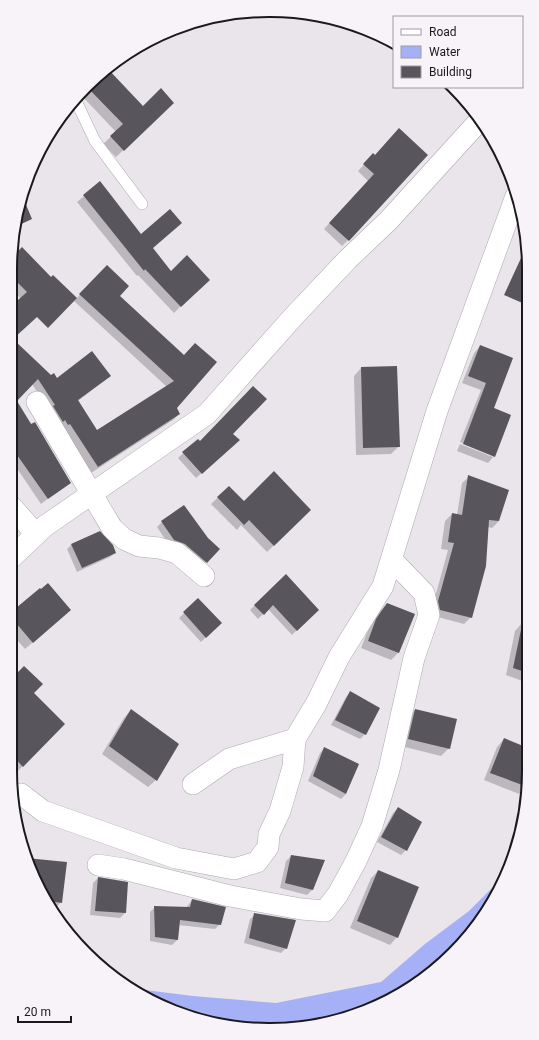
<svg xmlns="http://www.w3.org/2000/svg" width="539" height="1040" viewBox="0 0 539 1040" font-family="Roboto,sans-serif">
	<rect width="100%" height="100%" fill="#eae5eb"/>
	<path fill="#a6b0f6" d="M 515,852 L 502,885 L 453,954 L 369,1010 L 287,1029 L 203,1021 L 129,988 L 193,996 L 276,1003 L 381,982 L 425,944 L 469,911 L 495,885 Z"/>
	<path fill="#0003" d="M 107,69 L 143,107 L 166,110 L 116,157 L 103,144 L 116,132 L 82,96 L 99,74 Z
		M 399,130 L 348,240 L 342,246 L 324,229 L 368,181 L 358,171 L 374,154 L 375,156 Z
		M 84,196 L 141,235 L 171,272 L 208,279 L 174,313 L 138,275 L 137,276 L 77,202 Z
		M 22,249 L 51,278 L 21,299 L 11,288 L 11,260 Z
		M 107,267 L 118,296 L 184,356 L 175,408 L 179,414 L 173,420 L 91,473 L 32,384 L 16,401 L 70,482 L 41,504 L 10,458 L 10,380 L 110,376 L 78,401 L 97,431 L 167,387 L 74,301 Z
		M 480,346 L 492,409 L 494,456 L 488,463 L 457,451 L 460,444 L 493,457 L 493,455 L 460,442 L 481,390 L 462,383 L 474,353 Z
		M 527,356 L 527,367 L 523,365 Z
		M 361,368 L 399,446 L 391,454 L 356,455 L 354,376 Z
		M 232,434 L 234,445 L 196,478 L 178,458 L 198,440 L 200,442 Z
		M 469,477 L 499,521 L 492,528 L 488,527 L 471,617 L 464,624 L 434,616 L 432,608 L 448,550 L 441,549 L 445,521 L 452,514 L 457,515 L 462,483 Z
		M 229,487 L 244,502 L 310,510 L 267,552 L 241,525 L 237,530 L 211,504 Z
		M 162,522 L 206,562 L 202,567 L 169,545 L 157,527 Z
		M 72,544 L 115,553 L 110,557 L 77,572 L 67,549 Z
		M 286,575 L 317,610 L 292,635 L 268,609 L 258,619 L 250,610 Z
		M 198,600 L 220,623 L 201,642 L 179,618 Z
		M 387,604 L 413,615 L 398,653 L 391,660 L 361,648 L 369,628 L 380,611 Z
		M 10,615 L 62,617 L 25,649 L 10,632 Z
		M 522,623 L 528,625 L 528,683 L 506,675 L 515,631 Z
		M 10,682 L 33,693 L 64,724 L 16,773 L 10,767 Z
		M 351,692 L 365,734 L 360,739 L 331,725 L 346,697 Z
		M 131,710 L 156,780 L 148,787 L 102,754 L 124,718 Z
		M 415,710 L 449,748 L 441,756 L 401,746 L 408,717 Z
		M 504,739 L 528,749 L 528,782 L 519,794 L 484,780 L 497,747 Z
		M 325,748 L 346,794 L 341,799 L 308,781 L 320,753 Z
		M 398,808 L 420,822 L 406,850 L 401,855 L 377,842 L 393,813 Z
		M 291,856 L 324,861 L 312,890 L 307,895 L 280,888 L 286,861 Z
		M 26,859 L 66,863 L 61,902 L 54,910 Z
		M 378,871 L 397,937 L 390,945 L 350,928 L 371,878 Z
		M 98,878 L 127,883 L 125,913 L 120,918 L 90,915 L 93,883 Z
		M 192,900 L 225,908 L 220,924 L 215,929 L 178,925 L 177,940 L 172,945 L 150,941 L 150,912 L 155,907 L 186,908 Z
		M 255,914 L 286,948 L 281,953 L 244,943 L 250,919 Z"/>
	<path fill="#58565c" d="M 108,69 L 143,106 L 161,88 L 174,103 L 124,151 L 110,136 L 123,124 L 88,88 L 99,74 Z
		M 399,128 L 428,155 L 349,241 L 329,223 L 374,174 L 363,164 L 373,153 L 375,155 Z
		M 100,181 L 141,234 L 170,209 L 182,223 L 153,248 L 171,271 L 187,255 L 210,280 L 181,307 L 145,269 L 144,271 L 83,195 Z
		M 22,195 L 32,219 L 15,227 L 19,202 Z
		M 527,245 L 527,305 L 504,295 Z
		M 22,247 L 51,277 L 53,275 L 77,298 L 48,328 L 37,317 L 13,339 L 51,375 L 54,373 L 57,378 L 92,351 L 111,376 L 78,400 L 97,430 L 174,381 L 79,294 L 107,265 L 129,286 L 120,296 L 184,355 L 195,343 L 217,362 L 177,408 L 180,414 L 98,467 L 70,424 L 68,425 L 65,420 L 63,422 L 53,406 L 55,405 L 38,379 L 17,401 L 31,424 L 35,422 L 71,483 L 48,499 L 10,445 L 10,307 L 27,292 L 11,276 L 11,258 Z
		M 480,345 L 513,358 L 494,408 L 511,415 L 495,457 L 463,444 L 486,383 L 468,376 Z
		M 397,366 L 400,447 L 363,448 L 361,367 Z
		M 253,386 L 267,399 L 233,434 L 240,440 L 202,474 L 182,452 L 198,439 L 200,441 Z
		M 274,471 L 311,510 L 274,546 L 249,520 L 244,525 L 217,497 L 229,486 L 244,501 Z
		M 468,475 L 509,490 L 499,521 L 489,520 L 486,566 L 472,618 L 440,610 L 438,601 L 454,543 L 448,542 L 452,513 L 462,515 Z
		M 184,505 L 208,538 L 220,549 L 207,563 L 185,544 L 174,540 L 161,521 Z
		M 100,531 L 113,545 L 116,553 L 82,568 L 71,544 Z
		M 286,574 L 319,610 L 297,631 L 273,605 L 264,615 L 254,605 Z
		M 48,583 L 71,610 L 33,643 L 10,616 L 10,613 L 40,588 L 41,589 Z
		M 198,598 L 222,623 L 206,638 L 183,612 Z
		M 387,603 L 415,614 L 399,653 L 368,641 L 376,619 Z
		M 522,625 L 528,625 L 528,673 L 513,668 Z
		M 24,666 L 43,684 L 34,693 L 65,724 L 23,767 L 10,753 L 10,680 Z
		M 350,691 L 380,708 L 366,735 L 335,720 Z
		M 131,709 L 179,744 L 157,781 L 109,746 Z
		M 415,709 L 457,719 L 450,749 L 408,739 Z
		M 504,738 L 528,748 L 528,787 L 490,773 Z
		M 324,747 L 359,764 L 346,794 L 313,776 Z
		M 398,807 L 422,822 L 407,851 L 381,837 Z
		M 291,855 L 325,860 L 313,890 L 285,883 Z
		M 26,858 L 67,862 L 62,903 L 49,901 Z
		M 378,870 L 419,887 L 398,938 L 357,921 Z
		M 98,877 L 128,882 L 126,913 L 95,911 Z
		M 192,899 L 226,907 L 221,925 L 180,920 L 178,940 L 155,937 L 154,906 L 190,907 Z
		M 254,913 L 296,920 L 287,949 L 249,938 Z"/>
	<g fill="none" stroke-linecap="round" stroke-linejoin="round">
		<defs>
			<path id="lane" d="M 77,103 L 95,141 L 142,204"/>
			<path id="street" d="M 37,402 L 112,528 L 124,539 L 139,546 L 159,548 L 177,553 L 204,576
				M 10,505 L 36,534
				M 10,559 L 45,526 L 207,414 L 294,316 L 348,259 L 389,220 L 480,120
				M 193,784 L 229,759 L 295,739
				M 21,794 L 43,811 L 176,858 L 234,869 L 257,862 L 268,847 L 269,834 L 280,811 L 293,767 L 295,739 L 316,704 L 339,657 L 383,586 L 437,411 L 516,196
				M 98,865 L 124,869 L 230,896 L 301,909 L 325,911 L 338,894 L 356,861 L 372,826 L 389,770 L 414,658 L 429,615 L 424,593 L 392,560"/>
		</defs>
		<use href="#lane" stroke="#ada9af" stroke-width="12"/>
		<use href="#street" stroke="#ada9af" stroke-width="22"/>
		<use href="#lane" stroke="#fff" stroke-width="11"/>
		<use href="#street" stroke="#fff" stroke-width="21"/>
	</g>
	<path d="M0 0H539V1040H0ZM269 17H270A252 252 0 0 1 522 269V771A252 252 0 0 1 270 1023H269A252 252 0 0 1 17 771V269A252 252 0 0 1 269 17Z" fill="#f7f3f9" fill-rule="evenodd"/>
	<path fill="none" stroke="#1a191b" stroke-width="2" d="M269 17H270A252 252 0 0 1 522 269V771A252 252 0 0 1 270 1023H269A252 252 0 0 1 17 771V269A252 252 0 0 1 269 17Z"/>
	<rect x="393" y="16" width="130" height="72" fill="#f7f3f9" stroke="#9f9ca0"/>
	<rect x="401" y="29" width="20" height="6" fill="#ffffff" stroke="#9f9ca0"/>
	<text x="429" y="36" font-size="12" fill="#1a191b">Road</text>
	<rect x="401" y="46" width="20" height="12" fill="#a6b0f6" stroke="#9f9ca0"/>
	<text x="429" y="56" font-size="12" fill="#1a191b">Water</text>
	<rect x="401" y="66" width="20" height="12" fill="#58565c" stroke="#9f9ca0"/>
	<text x="429" y="76" font-size="12" fill="#1a191b">Building</text>
	<path d="M18 1016v6h53v-6" fill="none" stroke="#1a191b" stroke-width="2"/>
	<text x="24" y="1016" font-size="12" fill="#1a191b" stroke="#f7f3f9" stroke-width="3" paint-order="stroke">20 m</text>
</svg>
